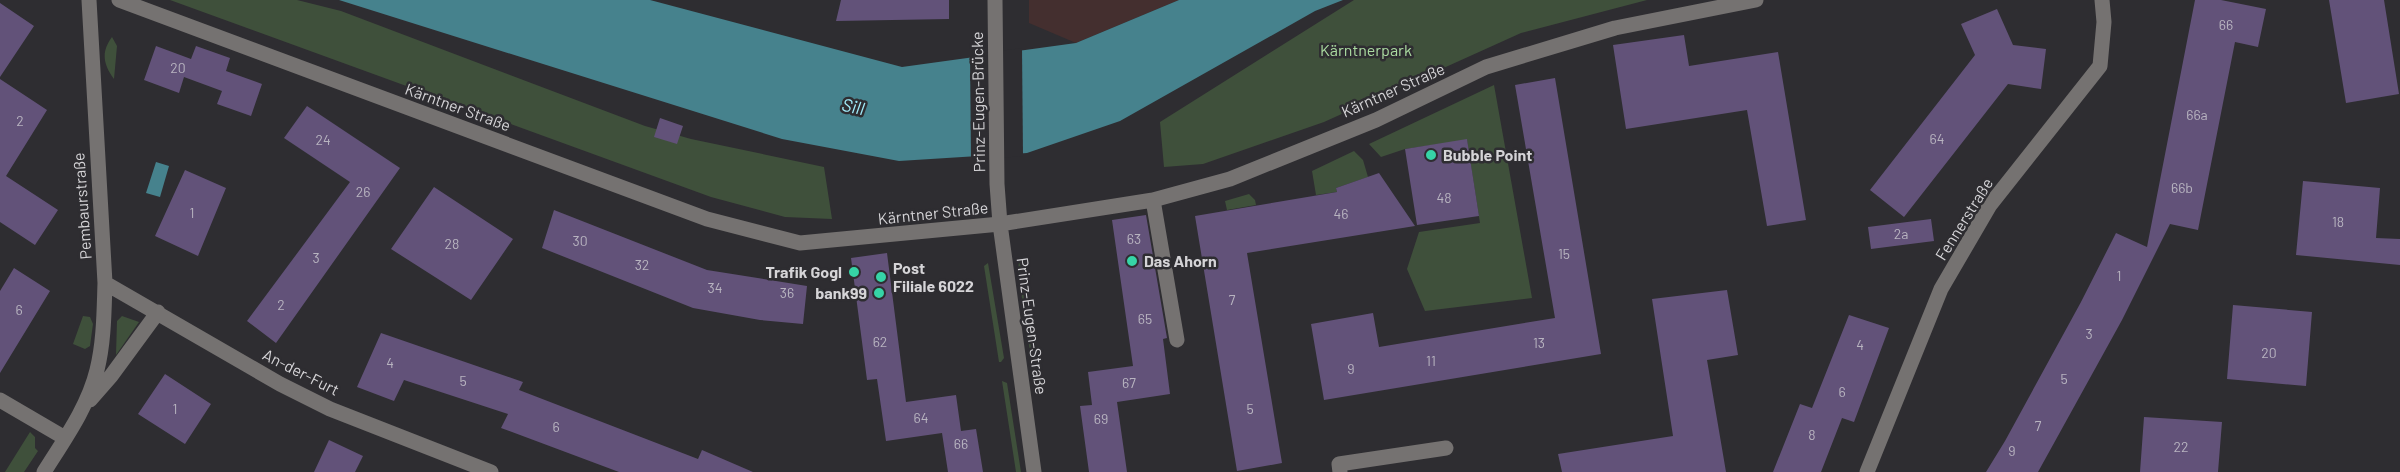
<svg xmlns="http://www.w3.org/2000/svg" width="2400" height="472" viewBox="0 0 2400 472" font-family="Barlow,sans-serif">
	<rect width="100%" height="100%" fill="#2e2d31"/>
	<path fill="#442f2f" d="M 1029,0 L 1179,0 L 1076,43 L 1029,23 Z"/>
	<path fill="#3f503b" d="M 170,0 L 297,0 L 341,11 L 645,126 L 691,139 L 824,167 L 832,219 L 785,217 L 711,197 Z
		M 1354,0 L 1647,0 L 1521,33 L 1324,122 L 1203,164 L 1164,167 L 1160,122 Z
		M 112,37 L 117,46 L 114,79 C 103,64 101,52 112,37 Z
		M 1494,85 L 1532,298 L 1425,311 L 1407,269 L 1419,232 L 1480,223 L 1467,140 L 1405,149 L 1381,157 L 1369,144 Z
		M 1354,151 L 1363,160 L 1368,177 L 1336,188 L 1337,192 L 1316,195 L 1312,171 Z
		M 1249,194 L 1255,200 L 1256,205 L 1227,210 L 1225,201 Z
		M 1019,260 L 1023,262 L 1038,358 L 1034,358 L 1030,352 L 1018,271 Z
		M 988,263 L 1004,358 L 1001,362 L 999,362 L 984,266 Z
		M 83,316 L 90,317 L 93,324 L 90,346 L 85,349 L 73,344 Z
		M 122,316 L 139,322 L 116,355 L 117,321 Z
		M 1002,381 L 1007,383 L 1021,472 L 1016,472 Z
		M 30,432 L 35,437 L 35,448 L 38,451 L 24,472 L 5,472 Z"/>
	<path fill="#46828d" d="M 339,0 L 650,0 L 902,67 L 1076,43 L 1179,0 L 1343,0 L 1315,11 L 1120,121 L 1027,153 L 899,161 L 782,139 Z
		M 156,162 L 169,166 L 160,197 L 146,193 Z"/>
	<path fill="#2e2d31" d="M 1022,48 L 1023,156 L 971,160 L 970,55 Z"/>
	<path fill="#625279" d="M 841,0 L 949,0 L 949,19 L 836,21 Z
		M 2195,0 L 2221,0 L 2266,9 L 2258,47 L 2235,42 L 2198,230 L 2170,224 L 2122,320 L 2038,472 L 1986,472 L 2005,441 L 2081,302 L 2116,233 L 2147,247 Z
		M 2329,0 L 2384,0 L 2399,94 L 2346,103 Z
		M 0,3 L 34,26 L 0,77 Z
		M 1997,9 L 2013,45 L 2046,49 L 2041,89 L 2008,84 L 1904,217 L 1870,190 L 1975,55 L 1961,24 Z
		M 1684,35 L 1689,66 L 1778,52 L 1806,220 L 1767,226 L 1747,110 L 1626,129 L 1613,45 Z
		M 156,46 L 191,59 L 196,46 L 230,58 L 226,71 L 262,84 L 251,116 L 217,104 L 222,91 L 184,77 L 179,93 L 144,80 Z
		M 1555,78 L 1601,354 L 1324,400 L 1311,324 L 1373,313 L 1379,347 L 1555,318 L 1515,85 Z
		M 0,79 L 47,110 L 6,176 L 58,210 L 35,245 L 0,222 Z
		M 307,106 L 400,168 L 276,343 L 247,321 L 350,182 L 284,138 Z
		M 660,118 L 683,126 L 677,144 L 654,137 Z
		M 1467,139 L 1479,216 L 1417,225 L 1405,149 Z
		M 185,170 L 226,188 L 198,256 L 155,236 Z
		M 1379,173 L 1415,226 L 1247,253 L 1282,463 L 1237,471 L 1195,216 L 1337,192 L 1336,188 Z
		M 2303,181 L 2380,188 L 2376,238 L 2400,239 L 2400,265 L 2296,255 Z
		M 434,187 L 513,239 L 471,300 L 391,249 Z
		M 554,210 L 707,270 L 807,286 L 803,324 L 760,320 L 693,308 L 542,248 Z
		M 1146,215 L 1167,338 L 1163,339 L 1170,394 L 1117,402 L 1127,472 L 1089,472 L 1080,406 L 1092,405 L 1088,372 L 1133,366 L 1112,220 Z
		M 1931,219 L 1934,241 L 1871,249 L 1868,227 Z
		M 887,253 L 906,402 L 956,395 L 961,431 L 976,429 L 983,472 L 948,472 L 942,433 L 886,441 L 877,379 L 867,380 L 851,258 Z
		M 14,268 L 50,291 L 0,373 L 0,291 Z
		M 1727,290 L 1738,355 L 1707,360 L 1726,472 L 1562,472 L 1558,454 L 1673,436 L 1652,299 Z
		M 2233,305 L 2312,312 L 2306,386 L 2227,379 Z
		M 1849,315 L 1889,328 L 1854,422 L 1842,418 L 1821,472 L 1773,472 L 1800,404 L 1812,408 Z
		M 381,333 L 523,382 L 519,390 L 698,459 L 702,450 L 753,472 L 619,472 L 501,428 L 508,414 L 404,380 L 394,401 L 357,387 Z
		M 165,374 L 211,404 L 185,444 L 138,414 Z
		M 2144,417 L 2222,422 L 2218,472 L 2140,472 Z
		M 329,440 L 363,456 L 355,472 L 314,472 Z"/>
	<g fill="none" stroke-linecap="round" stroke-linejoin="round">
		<path stroke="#757271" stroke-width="15" d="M 119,0 L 707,219 L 800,243 L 1000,224 L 1153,200 L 1230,179 L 1376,120 L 1486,67 L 1615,28 L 1756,0
			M 995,0 L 997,184 L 1000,224 L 1034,472
			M 1153,200 L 1177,340
			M 105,283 L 280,384 L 330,409 L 491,472
			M 0,400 L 65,438
			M 90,400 L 111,376 L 158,312
			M 44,472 C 64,440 88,407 97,370 C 104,342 104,312 105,283 L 89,0
			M 1340,472 L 1339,464 L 1446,448
			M 1867,472 L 1941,289 L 1990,205 L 2100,66 L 2104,22 L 2102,0"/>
	</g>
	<g fill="#36d4a7" stroke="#2e2d31" stroke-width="2">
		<circle cx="1431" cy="155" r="6"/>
		<circle cx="1132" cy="261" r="6"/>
		<circle cx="854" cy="272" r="6"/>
		<circle cx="881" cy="277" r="6"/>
		<circle cx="879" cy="293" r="6"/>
	</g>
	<g text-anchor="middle" stroke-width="5" stroke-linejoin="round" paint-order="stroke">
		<g font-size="14" fill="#b8b4c0">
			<text x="2226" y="30">66</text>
			<text x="178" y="73">20</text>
			<text x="2197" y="120">66a</text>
			<text x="20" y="126">2</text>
			<text x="1937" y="144">64</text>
			<text x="323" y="145">24</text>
			<text x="2182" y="193">66b</text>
			<text x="363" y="197">26</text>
			<text x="1444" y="203">48</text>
			<text x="192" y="218">1</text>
			<text x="1341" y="219">46</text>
			<text x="2338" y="227">18</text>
			<text x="1901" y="239">2a</text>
			<text x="1134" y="244">63</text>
			<text x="580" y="246">30</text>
			<text x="452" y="249">28</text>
			<text x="1564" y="259">15</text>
			<text x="316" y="263">3</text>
			<text x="642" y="270">32</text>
			<text x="2119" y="281">1</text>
			<text x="715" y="293">34</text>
			<text x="787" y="298">36</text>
			<text x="1232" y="305">7</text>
			<text x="281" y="310">2</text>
			<text x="19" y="315">6</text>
			<text x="1145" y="324">65</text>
			<text x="2089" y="339">3</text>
			<text x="880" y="347">62</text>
			<text x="1539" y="348">13</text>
			<text x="1860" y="350">4</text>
			<text x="2269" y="358">20</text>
			<text x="1431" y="366">11</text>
			<text x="390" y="368">4</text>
			<text x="1351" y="374">9</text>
			<text x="2064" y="384">5</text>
			<text x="463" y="386">5</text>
			<text x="1129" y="388">67</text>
			<text x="1842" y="397">6</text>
			<text x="175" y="414">1</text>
			<text x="1250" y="414">5</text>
			<text x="921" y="423">64</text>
			<text x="1101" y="424">69</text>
			<text x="2038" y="431">7</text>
			<text x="556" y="432">6</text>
			<text x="1812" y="440">8</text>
			<text x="961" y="449">66</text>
			<text x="2181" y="452">22</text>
			<text x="2012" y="456">9</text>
		</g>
		<g font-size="16" fill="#abdba1" stroke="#2e2d31">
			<text x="1366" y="56">Kärntnerpark</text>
		</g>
		<g font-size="16" fill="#d5d4d7" stroke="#2e2d31">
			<text transform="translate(1393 90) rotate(-24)" y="6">Kärntner Straße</text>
			<text transform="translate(978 102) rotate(-91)" y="6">Prinz-Eugen-Brücke</text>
			<text transform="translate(458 107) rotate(20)" y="6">Kärntner Straße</text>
			<text transform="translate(82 206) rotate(-94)" y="6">Pembaurstraße</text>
			<text transform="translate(933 213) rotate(-6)" y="6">Kärntner Straße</text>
			<text transform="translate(1964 219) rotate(-58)" y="6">Fennerstraße</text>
			<text transform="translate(1032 326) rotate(82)" y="6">Prinz-Eugen-Straße</text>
			<text transform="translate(301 372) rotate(27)" y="6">An-der-Furt</text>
		</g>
		<g font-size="16" font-weight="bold" fill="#d5d4d7" stroke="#2e2d31" text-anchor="start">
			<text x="1443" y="161">Bubble Point</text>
			<text x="1144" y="267">Das Ahorn</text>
			<text x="893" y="274">Post<tspan x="893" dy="18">Filiale 6022</tspan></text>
			<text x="842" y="278" text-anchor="end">Trafik Gogl</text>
			<text x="867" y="299" text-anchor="end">bank99</text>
		</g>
		<g font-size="18" font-style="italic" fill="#a2ecfa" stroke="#2e2d31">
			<text transform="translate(853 107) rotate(12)" y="6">Sill</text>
		</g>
	</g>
</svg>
